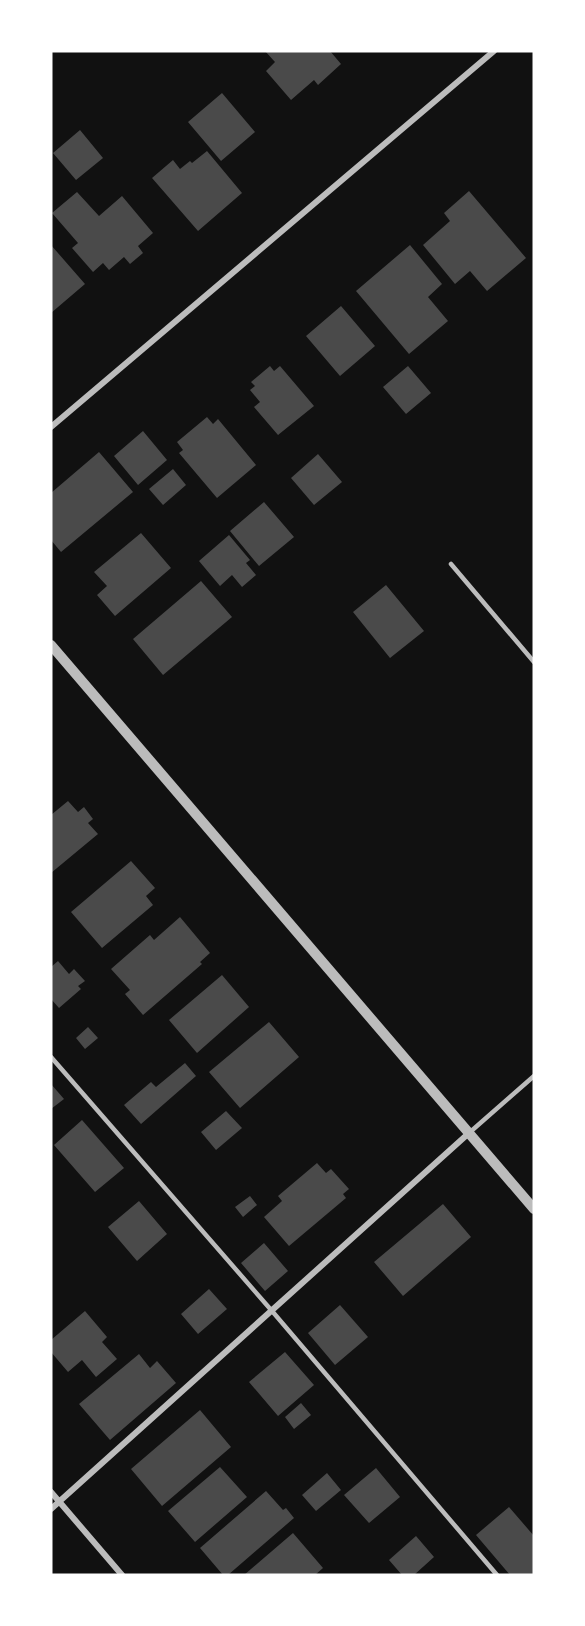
<svg xmlns="http://www.w3.org/2000/svg" width="585" height="1626" viewBox="0 0 585 1626" font-family="'PT Sans',sans-serif">
	<rect width="100%" height="100%" fill="#111"/>
	<path fill="#4a4a4a" d="M 265,51 L 330,51 L 341,64 L 318,85 L 314,80 L 291,100 L 266,71 L 275,62 Z
		M 222,93 L 255,132 L 221,161 L 188,122 Z
		M 80,130 L 103,158 L 76,180 L 53,153 Z
		M 207,151 L 242,193 L 198,231 L 152,178 L 173,160 L 180,169 L 190,161 L 192,163 Z
		M 469,191 L 526,258 L 487,291 L 470,271 L 455,284 L 423,245 L 450,221 L 444,213 Z
		M 77,192 L 99,216 L 122,196 L 153,233 L 138,246 L 143,253 L 130,264 L 124,257 L 109,270 L 103,263 L 93,272 L 72,248 L 78,243 L 52,213 Z
		M 51,245 L 85,284 L 51,313 Z
		M 410,245 L 442,284 L 428,297 L 448,321 L 409,354 L 356,291 Z
		M 341,306 L 375,346 L 340,376 L 306,336 Z
		M 270,366 L 274,371 L 280,366 L 314,406 L 278,435 L 254,407 L 260,402 L 250,390 L 255,386 L 251,382 Z
		M 408,366 L 431,393 L 406,414 L 383,387 Z
		M 207,417 L 213,424 L 218,419 L 256,465 L 217,498 L 179,453 L 183,450 L 177,442 Z
		M 143,431 L 167,460 L 138,485 L 114,456 Z
		M 99,452 L 133,492 L 61,552 L 51,540 L 51,493 Z
		M 318,454 L 342,482 L 314,505 L 291,478 Z
		M 173,469 L 186,485 L 163,505 L 149,489 Z
		M 264,502 L 294,537 L 259,566 L 230,531 Z
		M 141,533 L 171,568 L 115,616 L 97,595 L 107,586 L 94,572 Z
		M 229,535 L 250,560 L 246,563 L 256,575 L 242,587 L 232,575 L 220,586 L 199,561 Z
		M 201,581 L 232,617 L 163,675 L 133,639 Z
		M 386,585 L 424,631 L 390,658 L 353,612 Z
		M 68,801 L 78,812 L 84,807 L 93,819 L 88,823 L 98,834 L 51,873 L 51,815 Z
		M 131,861 L 155,888 L 146,896 L 153,905 L 102,948 L 71,912 Z
		M 180,917 L 210,953 L 200,962 L 202,964 L 143,1015 L 125,994 L 130,990 L 111,969 L 150,935 L 154,940 Z
		M 58,961 L 69,974 L 74,969 L 85,981 L 78,986 L 81,989 L 59,1008 L 51,999 L 51,967 Z
		M 222,975 L 249,1007 L 197,1053 L 169,1020 Z
		M 269,1022 L 299,1057 L 240,1108 L 209,1072 Z
		M 88,1027 L 98,1038 L 85,1049 L 76,1038 Z
		M 185,1063 L 196,1076 L 141,1124 L 124,1105 L 151,1082 L 156,1087 Z
		M 51,1084 L 64,1099 L 51,1109 Z
		M 226,1111 L 242,1128 L 216,1150 L 201,1132 Z
		M 82,1120 L 124,1168 L 95,1192 L 54,1145 Z
		M 317,1163 L 326,1173 L 331,1169 L 349,1189 L 343,1194 L 346,1198 L 289,1246 L 264,1217 L 282,1201 L 278,1196 Z
		M 250,1196 L 257,1205 L 243,1217 L 235,1207 Z
		M 139,1201 L 167,1234 L 137,1261 L 108,1227 Z
		M 443,1204 L 471,1237 L 403,1296 L 374,1262 Z
		M 264,1243 L 288,1271 L 265,1291 L 241,1263 Z
		M 209,1289 L 227,1309 L 198,1334 L 181,1314 Z
		M 340,1305 L 368,1337 L 335,1365 L 308,1333 Z
		M 85,1311 L 107,1337 L 102,1342 L 117,1359 L 96,1377 L 82,1360 L 68,1372 L 51,1352 L 51,1340 Z
		M 285,1352 L 314,1385 L 278,1416 L 249,1382 Z
		M 139,1354 L 150,1368 L 157,1361 L 176,1383 L 110,1440 L 79,1404 Z
		M 301,1403 L 311,1415 L 294,1429 L 285,1417 Z
		M 200,1410 L 231,1447 L 162,1506 L 131,1469 Z
		M 220,1467 L 247,1497 L 195,1542 L 168,1511 Z
		M 376,1468 L 400,1497 L 369,1523 L 344,1495 Z
		M 327,1473 L 341,1490 L 316,1511 L 302,1495 Z
		M 266,1491 L 283,1510 L 286,1508 L 294,1518 L 228,1575 L 223,1575 L 200,1548 Z
		M 509,1507 L 534,1536 L 534,1575 L 510,1575 L 476,1535 Z
		M 293,1533 L 323,1568 L 315,1575 L 244,1575 Z
		M 416,1536 L 434,1557 L 414,1575 L 402,1575 L 389,1560 Z"/>
	<g fill="none" stroke-linecap="round" stroke-linejoin="round">
		<path stroke="#bcbcbc" stroke-width="4.5" d="M 451,564 L 534,662
			M 51,1057 L 272,1311 L 497,1575
			M 469,1133 L 534,1076"/>
		<path stroke="#bcbcbc" stroke-width="6" d="M 51,427 L 494,51
			M 51,1492 L 122,1575
			M 51,1509 L 469,1133"/>
		<path stroke="#bcbcbc" stroke-width="10" d="M 51,645 L 534,1209"/>
	</g>
	<rect width="585" height="1626" fill="none" stroke="#ffffff" stroke-width="105"/>
</svg>
